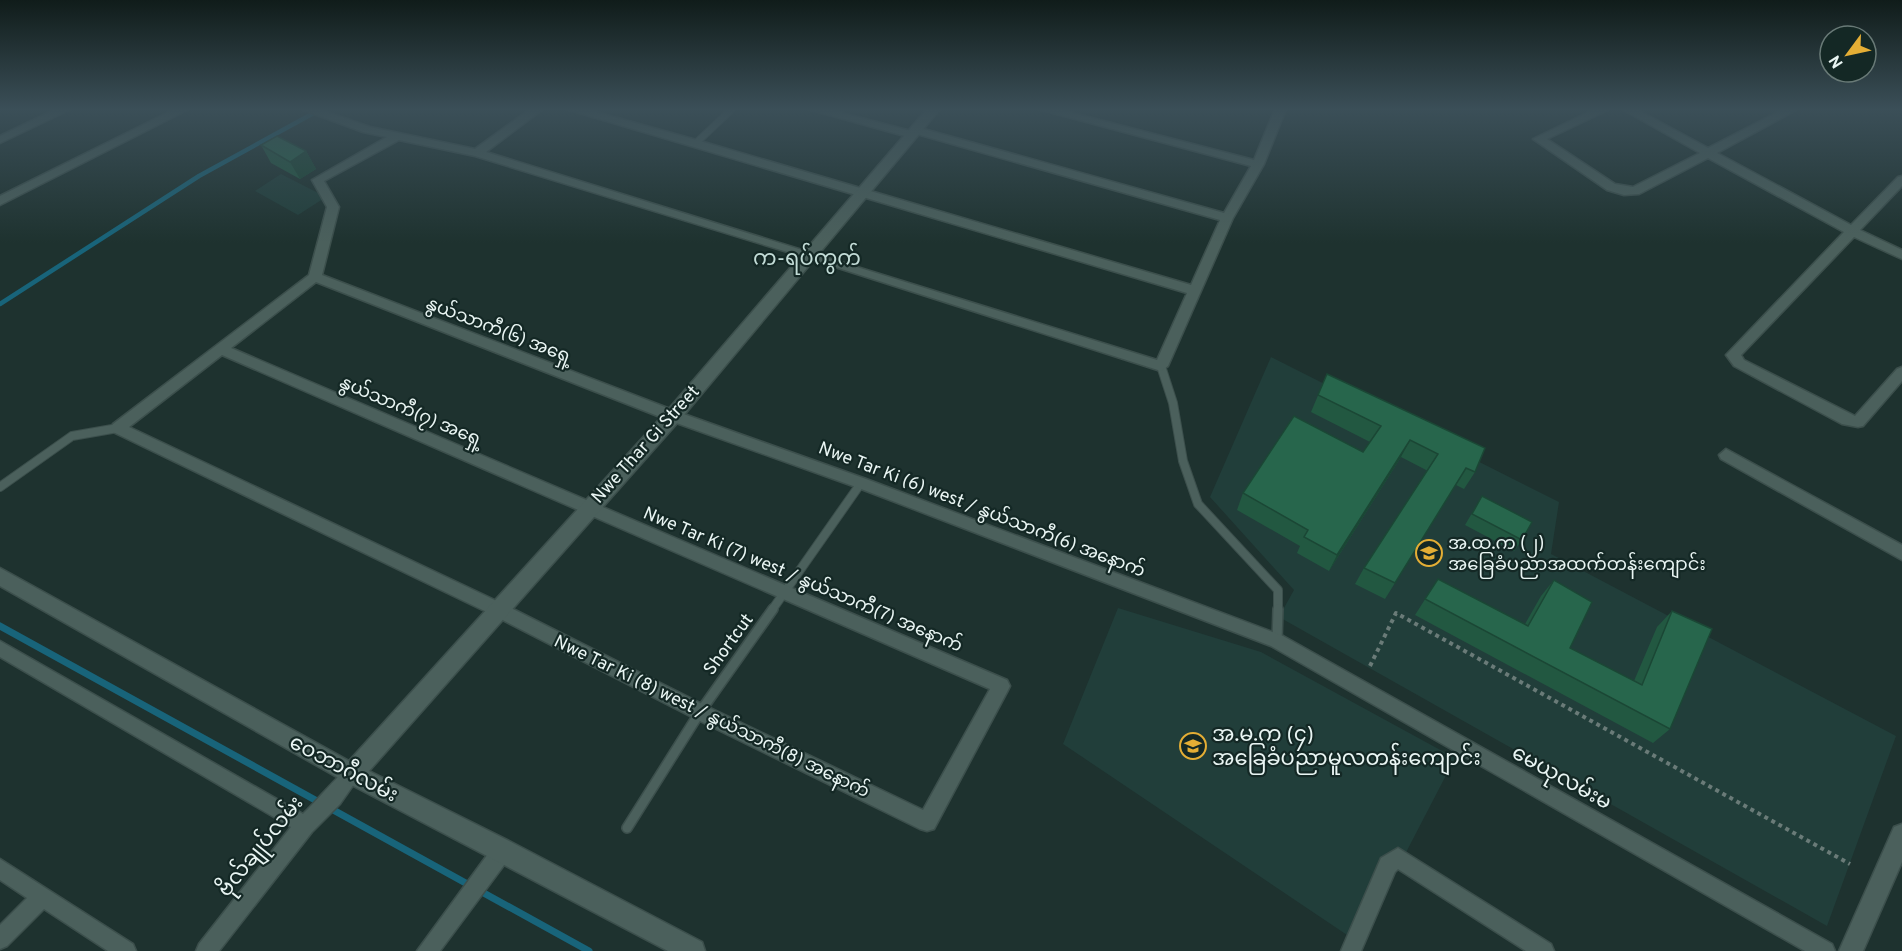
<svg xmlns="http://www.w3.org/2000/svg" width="1902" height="951" viewBox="0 0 1902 951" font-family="Overpass,'Noto Sans Myanmar',sans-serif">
	<rect width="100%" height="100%" fill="#1e322f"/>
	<path fill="#213e3a" d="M 281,174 L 326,197 L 298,215 L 255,191 Z
		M 1271,357 L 1559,502 L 1551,554 L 1896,736 L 1827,926 L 1279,617 L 1294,590 L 1210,497 Z
		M 1118,608 L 1261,652 L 1455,758 L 1359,943 L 1063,744 Z"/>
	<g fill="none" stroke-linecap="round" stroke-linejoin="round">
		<path stroke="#18647a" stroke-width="4.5" d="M 0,304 L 199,176 L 321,109"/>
		<path stroke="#18647a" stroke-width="7" d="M 0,626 L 589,951"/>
		<defs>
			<path id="service-far2" d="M 696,143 L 732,109"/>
			<path id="service-far1" d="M 1161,366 L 1173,403 L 1183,461 L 1198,504 L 1278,590 L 1278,610
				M 0,487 L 72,436 L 118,428
				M 772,610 L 861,483"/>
			<path id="service" d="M 1277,641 L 1278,609
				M 627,828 L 700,712 L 773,609"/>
			<path id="minor" d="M 56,109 L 71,109 L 0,143 L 0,136 Z
				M 175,109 L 189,109 L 0,205 L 0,196 Z
				M 301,109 L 318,109 L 370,127 L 475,149 L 530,109 L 543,109 L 486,152 L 1157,360 L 1187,293 L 566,109 L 585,109 L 700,141 L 1191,285 L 1220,220 L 917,134 L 916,137 L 912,138 L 808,109 L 827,109 L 911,131 L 912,128 L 920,128 L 1224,213 L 1251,166 L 1038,109 L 1057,109 L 1254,160 L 1275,109 L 1286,109 L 1264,164 L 1233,218 L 1168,366 L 1161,371 L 807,258 L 475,156 L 399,140 L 324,181 L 339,207 L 322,275 L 678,412 L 866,479 L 1283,636 L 1832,944 L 1835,951 L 1805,951 L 1271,646 L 856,487 L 668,420 L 316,282 L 231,348 L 1007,680 L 1010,686 L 1007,692 L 934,829 L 927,831 L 920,829 L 694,718 L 491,614 L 113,432 L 111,428 L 113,424 L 309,275 L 327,207 L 312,180 L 387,137 L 363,132 ZM 222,355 L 990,689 L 923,810 L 706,706 L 503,604 L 129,427 Z
				M 1595,109 L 1610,109 L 1547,139 L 1615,184 L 1633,187 L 1700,153 L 1622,109 L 1636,109 L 1708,148 L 1784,109 L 1798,109 L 1717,153 L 1851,225 L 1898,177 L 1902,176 L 1902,186 L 1860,230 L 1902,250 L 1902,259 L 1854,237 L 1741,355 L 1744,360 L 1855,416 L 1897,369 L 1902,367 L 1902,381 L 1863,426 L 1858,427 L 1842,424 L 1734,366 L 1726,355 L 1844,232 L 1708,158 L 1639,194 L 1624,195 L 1607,190 L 1533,139 Z
				M 1726,449 L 1902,545 L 1902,560 L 1721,459 L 1719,455 Z
				M 0,641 L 303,814 C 314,804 343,769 352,765 L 359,768 L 361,774 L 340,804 L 312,832 L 219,951 L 196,951 L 199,944 L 291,827 L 0,657 Z
				M 503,840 L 510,843 L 513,850 L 510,857 L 440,951 L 417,951 L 496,843 Z
				M 1398,848 L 1551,944 L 1554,951 L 1526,951 L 1398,869 L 1395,872 L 1361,951 L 1341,951 L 1381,858 Z
				M 0,859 L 133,944 L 136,951 L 108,951 L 44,909 L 7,946 L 0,949 L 0,925 L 27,898 L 0,880 Z"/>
			<path id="tertiary" d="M 927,109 L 940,109 L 679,421 L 369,771 L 511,842 L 702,942 L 705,951 L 668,951 L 344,781 L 0,586 L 0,568 L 349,761 L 667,411 Z
				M 1902,824 L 1902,862 L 1863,951 L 1839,951 L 1894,827 Z"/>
		</defs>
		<use href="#service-far2" stroke="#3c4f4c" stroke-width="8"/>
		<use href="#service-far1" stroke="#3c4f4c" stroke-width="10"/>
		<use href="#service" stroke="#3c4f4c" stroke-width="12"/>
		<use href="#minor" stroke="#3c4f4c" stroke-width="3"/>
		<use href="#tertiary" stroke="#3c4f4c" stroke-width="3"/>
		<path stroke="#6a7b78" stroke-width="4" stroke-dasharray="4 4" stroke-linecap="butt" d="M 1370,666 L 1396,613 L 1850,864"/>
		<use href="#service-far2" stroke="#4b605c" stroke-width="6"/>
		<use href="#service-far1" stroke="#4b605c" stroke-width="8"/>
		<use href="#service" stroke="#4b605c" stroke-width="9"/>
		<use href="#minor" fill="#4b605c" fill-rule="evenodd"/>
		<use href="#tertiary" fill="#4b605c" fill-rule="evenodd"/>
	</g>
	<path fill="#225841" d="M 261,145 L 306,151 L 316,169 L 300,179 L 271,163 Z
		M 1327,374 L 1475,472 L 1464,489 L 1456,485 L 1385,599 L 1355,584 L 1364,568 L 1428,471 L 1401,457 L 1329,571 L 1297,553 L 1300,546 L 1237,510 L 1243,493 L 1363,452 L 1370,442 L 1311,412 Z
		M 1482,496 L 1522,540 L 1514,551 L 1465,525 Z
		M 1438,579 L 1525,624 L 1541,596 L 1554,580 L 1570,648 L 1634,681 L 1657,627 L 1672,611 L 1670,729 L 1653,743 L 1415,615 Z"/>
	<path fill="#1b4735" d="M 306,151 L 316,169 L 300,179 L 290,162 Z
		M 1410,440 L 1401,457 L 1329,571 L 1337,555 Z"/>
	<path fill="#27664c" stroke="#1b4735" stroke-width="1.5" d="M 277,136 L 306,151 L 290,162 L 261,145 Z
		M 1327,374 L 1485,448 L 1475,472 L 1466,468 L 1395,583 L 1364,568 L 1438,454 L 1410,440 L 1337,555 L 1304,537 L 1308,530 L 1243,493 L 1294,416 L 1363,452 L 1381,426 L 1318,395 Z
		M 1482,496 L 1532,522 L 1522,540 L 1472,514 Z
		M 1438,579 L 1528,626 L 1554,580 L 1592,602 L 1570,648 L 1642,685 L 1672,611 L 1712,629 L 1670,729 L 1425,599 Z"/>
	<linearGradient id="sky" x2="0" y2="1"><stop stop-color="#101c1a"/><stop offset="0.45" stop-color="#3b4f58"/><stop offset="1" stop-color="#3b4f58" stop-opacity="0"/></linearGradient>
	<rect width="1902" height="243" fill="url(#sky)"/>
	<defs>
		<symbol id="school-ring" viewBox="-11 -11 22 22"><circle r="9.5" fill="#142825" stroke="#e4ae35" stroke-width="1.5"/><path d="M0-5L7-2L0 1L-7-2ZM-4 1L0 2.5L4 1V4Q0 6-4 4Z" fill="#e4ae35"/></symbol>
	</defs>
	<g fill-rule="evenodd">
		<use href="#school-ring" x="1414" y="538" width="30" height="30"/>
		<use href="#school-ring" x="1178" y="731" width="30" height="30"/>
	</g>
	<g text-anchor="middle" stroke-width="4.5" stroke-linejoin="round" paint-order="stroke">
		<g font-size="18" fill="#e9f5f3" stroke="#142825">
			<text transform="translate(500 330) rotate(21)" y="6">နွယ်သာကီ(၆) အရှေ့</text>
			<text transform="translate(412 411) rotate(23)" y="6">နွယ်သာကီ(၇) အရှေ့</text>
			<text transform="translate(645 444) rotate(-48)" y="6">Nwe Thar Gi Street</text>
			<text transform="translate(982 509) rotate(21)" y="6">Nwe Tar Ki (6) west / နွယ်သာကီ(6) အနောက်</text>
			<text transform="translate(803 579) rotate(23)" y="6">Nwe Tar Ki (7) west / နွယ်သာကီ(7) အနောက်</text>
			<text transform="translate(728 644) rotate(-54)" y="6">Shortcut</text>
			<text transform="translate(712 716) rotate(26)" y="6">Nwe Tar Ki (8) west / နွယ်သာကီ(8) အနောက်</text>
		</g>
		<g font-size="18" fill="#e9f5f3" stroke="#142825" text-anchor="start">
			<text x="1448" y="549">အ.ထ.က (၂)<tspan x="1448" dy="21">အခြေခံပညာအထက်တန်းကျောင်း</tspan></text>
		</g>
		<g font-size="21" fill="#c3dcd7" stroke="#142825">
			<text x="807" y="265">က-ရပ်ကွက်</text>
		</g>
		<g font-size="21" fill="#e9f5f3" stroke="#142825" text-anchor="start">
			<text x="1212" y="741">အ.မ.က (၄)<tspan x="1212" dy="24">အခြေခံပညာမူလတန်းကျောင်း</tspan></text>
		</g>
		<g font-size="21" fill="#e9f5f3" stroke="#142825">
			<text transform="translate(344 768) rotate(28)" y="7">ဝေဘာဂီလမ်း</text>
			<text transform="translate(1562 777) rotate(29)" y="7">မေယုလမ်းမ</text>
			<text transform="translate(260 846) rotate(-51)" y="7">ဗိုလ်ချုပ်လမ်း</text>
		</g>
	</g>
	<g transform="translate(1848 54) rotate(237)"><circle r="28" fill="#142825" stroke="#697a77" stroke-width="1.5"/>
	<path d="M0-4.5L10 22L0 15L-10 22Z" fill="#e4ae35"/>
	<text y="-9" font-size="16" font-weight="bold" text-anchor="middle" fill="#e9f5f3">N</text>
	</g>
</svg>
